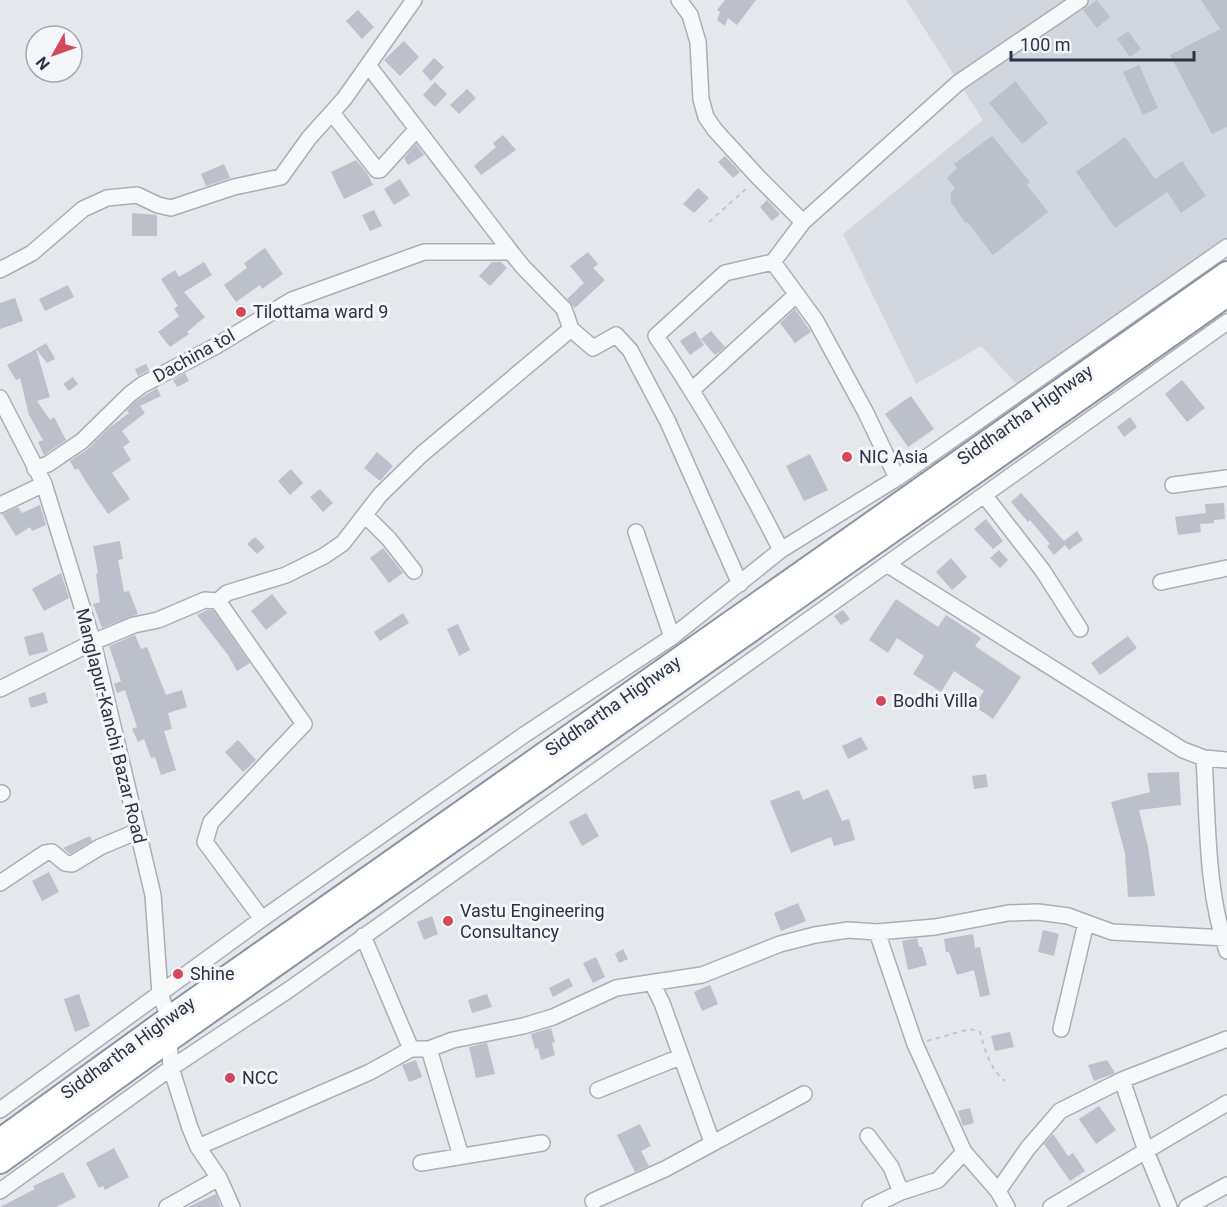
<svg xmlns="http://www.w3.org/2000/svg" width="1227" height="1207" viewBox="0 0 1227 1207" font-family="Roboto,sans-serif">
	<rect width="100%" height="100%" fill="#e4e7ec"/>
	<path fill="#d2d6de" d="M 906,0 L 1227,0 L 1227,253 L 1029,397 L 981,346 L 916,384 L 843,234 L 983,120 Z"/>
	<path fill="#bbc0ca" d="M 725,0 L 756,0 L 737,25 L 728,18 L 725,26 L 717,20 L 720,12 L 717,10 Z
		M 1097,0 L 1110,17 L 1097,28 L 1083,10 Z
		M 1201,0 L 1227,0 L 1227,127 L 1212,134 L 1170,55 L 1220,29 Z
		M 358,10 L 374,27 L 362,39 L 346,21 Z
		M 1128,31 L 1141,49 L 1130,57 L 1117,39 Z
		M 404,41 L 419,57 L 400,76 L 384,60 Z
		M 434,58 L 444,67 L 431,81 L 422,71 Z
		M 1139,65 L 1158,108 L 1143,115 L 1123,72 Z
		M 1015,81 L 1048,123 L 1022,144 L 989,103 Z
		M 435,82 L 447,94 L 435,107 L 423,95 Z
		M 467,89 L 476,98 L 459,114 L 450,105 Z
		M 503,135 L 516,150 L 481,175 L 474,166 L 496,147 L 493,143 Z
		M 992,136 L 1030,182 L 1027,185 L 1048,212 L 993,255 L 967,222 L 966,224 L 951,202 L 951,193 L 955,188 L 947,178 L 957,168 L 954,164 Z
		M 1125,137 L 1155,179 L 1182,161 L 1206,196 L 1181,213 L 1167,192 L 1115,228 L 1076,172 Z
		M 416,144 L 424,155 L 408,165 L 404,158 Z
		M 725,156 L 740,172 L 733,178 L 718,162 Z
		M 356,160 L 367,173 L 373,185 L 344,199 L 331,172 Z
		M 224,164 L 230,178 L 206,186 L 201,174 Z
		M 400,179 L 410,195 L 394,205 L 384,189 Z
		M 698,188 L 709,198 L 694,213 L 683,204 Z
		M 767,200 L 780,214 L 772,221 L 760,207 Z
		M 374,210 L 382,226 L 370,231 L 362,215 Z
		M 132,213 L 157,215 L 157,236 L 132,236 Z
		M 265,248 L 283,274 L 262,289 L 260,285 L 236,302 L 224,285 L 247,268 L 244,263 Z
		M 588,252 L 598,264 L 593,268 L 605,280 L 575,308 L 567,299 L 584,283 L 570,266 Z
		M 204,262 L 212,275 L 184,292 L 205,317 L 187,332 L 189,334 L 170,347 L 158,332 L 179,316 L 174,309 L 178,306 L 161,279 L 175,270 L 179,277 Z
		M 492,262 L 501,262 L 507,268 L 490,286 L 479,276 Z
		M 68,285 L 74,297 L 45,311 L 39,299 Z
		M 15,298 L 23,321 L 0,329 L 0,303 Z
		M 795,309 L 811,332 L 795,343 L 780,323 Z
		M 695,331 L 704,345 L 690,355 L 680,341 Z
		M 711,331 L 725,347 L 715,355 L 701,339 Z
		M 46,343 L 55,359 L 47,363 L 36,349 Z
		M 36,349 L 50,397 L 37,401 L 50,420 L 54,417 L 66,440 L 44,455 L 38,442 L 43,440 L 29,415 L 20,378 L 16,380 L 7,365 Z
		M 146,364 L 149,370 L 138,376 L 135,369 Z
		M 185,373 L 189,381 L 177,387 L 173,380 Z
		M 73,377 L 78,384 L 69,391 L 63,384 Z
		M 1182,380 L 1205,408 L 1187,422 L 1165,394 Z
		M 157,388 L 161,396 L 140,406 L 145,413 L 122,431 L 130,442 L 123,447 L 131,460 L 112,473 L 130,499 L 108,514 L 86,482 L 78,468 L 75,470 L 70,461 L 88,449 L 109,428 L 129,413 L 127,410 L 136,401 Z
		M 911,396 L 934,429 L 908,447 L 885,414 Z
		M 1130,417 L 1137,427 L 1124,437 L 1117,427 Z
		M 377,452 L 393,466 L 380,481 L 364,468 Z
		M 810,454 L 828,490 L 804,501 L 786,466 Z
		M 291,469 L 303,483 L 290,495 L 278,481 Z
		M 320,489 L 333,503 L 323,512 L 310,497 Z
		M 1021,493 L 1064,541 L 1077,531 L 1083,540 L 1069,550 L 1065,545 L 1054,555 L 1047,546 L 1050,544 L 1030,520 L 1028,522 L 1011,502 Z
		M 1224,503 L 1225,519 L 1214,520 L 1214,523 L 1200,524 L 1201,532 L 1178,535 L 1175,517 L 1206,513 L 1205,504 Z
		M 40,505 L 46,525 L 32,531 L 30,527 L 16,536 L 2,514 L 18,507 L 22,513 Z
		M 986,519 L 1003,541 L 993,549 L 974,529 Z
		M 255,537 L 265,547 L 257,554 L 247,544 Z
		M 120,541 L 123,559 L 118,560 L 124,592 L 129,591 L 138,614 L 102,628 L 93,604 L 100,602 L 96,574 L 98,573 L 93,546 Z
		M 383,548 L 403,573 L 389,583 L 370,558 Z
		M 999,550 L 1008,560 L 1000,568 L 990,558 Z
		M 951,558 L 967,577 L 952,590 L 936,572 Z
		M 61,573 L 69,598 L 44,611 L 32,589 Z
		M 272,594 L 287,613 L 266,630 L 251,611 Z
		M 896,599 L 938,627 L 946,615 L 981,638 L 975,646 L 1021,677 L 993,719 L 974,706 L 984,691 L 954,671 L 941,692 L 913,674 L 924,656 L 897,638 L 888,653 L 869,640 Z
		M 207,610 L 213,610 L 250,663 L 237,671 L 228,655 L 197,615 Z
		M 843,610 L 850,619 L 841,625 L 834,616 Z
		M 403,613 L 409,623 L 380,641 L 374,632 Z
		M 458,624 L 470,650 L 459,656 L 447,629 Z
		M 43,632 L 48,651 L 29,656 L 24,637 Z
		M 135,635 L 141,649 L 147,647 L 166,695 L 182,690 L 187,707 L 168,713 L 172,729 L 164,731 L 176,770 L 161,775 L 155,757 L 151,758 L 144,739 L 138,742 L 132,729 L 137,727 L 125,690 L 117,693 L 114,684 L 121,681 L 109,646 Z
		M 1128,636 L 1137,648 L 1100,675 L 1091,663 Z
		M 45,692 L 48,703 L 31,708 L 28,698 Z
		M 861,737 L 868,749 L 848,759 L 842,746 Z
		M 238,740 L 256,760 L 243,772 L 225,752 Z
		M 1179,772 L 1181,805 L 1139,810 L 1148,847 L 1155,896 L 1128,897 L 1125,853 L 1111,802 L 1150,792 L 1147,773 Z
		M 986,774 L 988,787 L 974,789 L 972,776 Z
		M 828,789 L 842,821 L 849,819 L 855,840 L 834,846 L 831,837 L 791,853 L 770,801 L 799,790 L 803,800 Z
		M 586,813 L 599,836 L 582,846 L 569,822 Z
		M 90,836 L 92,841 L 70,854 L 63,848 Z
		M 49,872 L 59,892 L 42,901 L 32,881 Z
		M 798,903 L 806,921 L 781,931 L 774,913 Z
		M 432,916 L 438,934 L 424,940 L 417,922 Z
		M 1043,930 L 1059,934 L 1054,956 L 1038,952 Z
		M 973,934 L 975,948 L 980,947 L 990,995 L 980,997 L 974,970 L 957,975 L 949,952 L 946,952 L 944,939 Z
		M 917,938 L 919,947 L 922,947 L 927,965 L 908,970 L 902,941 Z
		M 623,949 L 628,959 L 619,963 L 615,954 Z
		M 596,957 L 605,977 L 593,983 L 583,963 Z
		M 569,978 L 573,986 L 553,997 L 549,988 Z
		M 710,985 L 718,1004 L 702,1011 L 694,992 Z
		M 79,994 L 90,1026 L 75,1032 L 64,999 Z
		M 487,994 L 492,1007 L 472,1013 L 468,1000 Z
		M 551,1028 L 555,1042 L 552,1043 L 555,1055 L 541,1060 L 538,1048 L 535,1049 L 531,1034 Z
		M 1010,1032 L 1014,1047 L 995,1051 L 991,1036 Z
		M 487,1043 L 495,1074 L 476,1078 L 469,1047 Z
		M 416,1060 L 422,1077 L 409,1082 L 402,1065 Z
		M 1107,1060 L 1115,1073 L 1094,1081 L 1088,1065 Z
		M 1099,1106 L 1116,1130 L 1096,1144 L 1079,1119 Z
		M 970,1108 L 974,1123 L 963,1126 L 958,1111 Z
		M 640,1124 L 651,1146 L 641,1151 L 649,1166 L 635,1172 L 617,1135 Z
		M 1053,1134 L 1068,1156 L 1073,1153 L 1085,1171 L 1070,1181 L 1044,1144 Z
		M 114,1148 L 129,1177 L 105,1190 L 103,1186 L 99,1188 L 86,1163 Z
		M 63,1172 L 76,1197 L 56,1207 L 0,1207 L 35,1189 L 33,1186 Z
		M 216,1194 L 221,1207 L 188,1207 Z"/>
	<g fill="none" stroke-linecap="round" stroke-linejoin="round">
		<defs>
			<path id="minor" d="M 679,0 L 690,15 L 698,42 L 701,99 L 706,117 L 715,130 L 758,177 L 803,222
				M 368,65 L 511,252 L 523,267 L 564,309 L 571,329 L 593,348 L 616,335 L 630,350 L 668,422 L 740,584
				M 332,113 L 377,170 L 380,170 L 416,130
				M 773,262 L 725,273 L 656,336 C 703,405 743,475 781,550
				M 0,270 L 32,253 L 83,209 L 107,198 L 137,195 L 158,205 L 171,208 L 234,187 L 281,177 L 309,138 L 344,99 L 414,0
				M 693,389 L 796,295
				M 0,398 L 44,484 L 93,642 L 153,895 L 160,994 L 169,1018 L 169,1040 L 171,1068 L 190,1128 L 198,1147 L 219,1178 L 232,1207
				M 35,469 L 48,464 L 82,441 L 130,394 L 142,385 L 216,346 L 292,300 L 424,252 L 511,252
				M 897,478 L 866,413 L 816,321 L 773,262 L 803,222 L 958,83 L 1080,0
				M 1173,485 L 1227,478
				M 985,496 L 1043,571 L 1080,629
				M 0,505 L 44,484
				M 365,515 L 389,539 L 414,571
				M 636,532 L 672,637
				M 888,565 L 1183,750 L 1204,758 L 1227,760
				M 1161,582 L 1227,568
				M 218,601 L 304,724 L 211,822 L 205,842 L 262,919
				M 0,689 L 93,642 L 134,625 L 158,620 L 205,600 L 218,601 L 227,593 L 286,575 L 324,556 L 343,543 L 380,495 L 422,454 L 571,329
				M 1204,758 C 1208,822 1206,890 1227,951
				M 0,794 L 2,793
				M 0,883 L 45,853 L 52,852 L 65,863 L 72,864 L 100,847 L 138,831
				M 877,932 L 915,1044 L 964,1152 L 998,1191 L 1007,1207
				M 363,936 L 411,1049
				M 652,983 L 662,1003 L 712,1142
				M 1061,1029 L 1086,923
				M 429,1049 L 461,1156
				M 1122,1080 L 1146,1151 L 1169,1207
				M 598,1090 L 680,1057
				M 0,1110 L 262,919 L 524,735 L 672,637 L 781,550 L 897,478 L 1227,247
				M 868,1136 L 891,1167 L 901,1192
				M 198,1147 L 370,1072 L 411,1049 L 429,1049 L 453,1040 L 523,1026 L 553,1017 L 616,988 L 702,975 L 780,944 L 815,935 L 848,930 L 877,932 L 935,927 L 1008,913 L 1038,912 L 1068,916 L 1112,932 L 1227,938
				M 421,1163 L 542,1143
				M 0,1191 L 171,1068 L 290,989 L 1227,322
				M 998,1191 L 1028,1148 L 1060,1111 L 1122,1080 L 1227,1039
				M 593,1201 L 665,1169 L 804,1094
				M 167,1207 L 219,1178
				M 870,1207 L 901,1192 L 938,1180 L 964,1152
				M 1051,1207 L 1227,1103
				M 1187,1207 L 1227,1185"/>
			<path id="highway" d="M 0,1140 L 169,1018 L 1227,273
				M 0,1162 L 169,1040 L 1227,295"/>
		</defs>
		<use href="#minor" stroke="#a9aeb7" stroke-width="18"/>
		<use href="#highway" stroke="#8b94a3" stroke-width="26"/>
		<path stroke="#c2c5cb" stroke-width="2" stroke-dasharray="4.5 4.5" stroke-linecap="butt" d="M 709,222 L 749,186
			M 927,1041 L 970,1029 L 980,1032 C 985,1050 990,1069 1005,1081"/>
		<use href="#minor" stroke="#f7f8fa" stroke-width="15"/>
		<use href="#highway" stroke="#fff" stroke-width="22"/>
	</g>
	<g fill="#d1495b" stroke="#f4f6f9" stroke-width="2">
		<circle cx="241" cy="312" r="6"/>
		<circle cx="847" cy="457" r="6"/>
		<circle cx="881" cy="701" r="6"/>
		<circle cx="448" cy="921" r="6"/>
		<circle cx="178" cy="974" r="6"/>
		<circle cx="230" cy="1078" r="6"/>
	</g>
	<g text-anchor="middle" stroke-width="6" stroke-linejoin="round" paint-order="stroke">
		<g font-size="18" fill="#2b3445" stroke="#f4f6f9" text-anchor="start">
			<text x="253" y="318">Tilottama ward 9</text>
			<text x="859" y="463">NIC Asia</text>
			<text x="893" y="707">Bodhi Villa</text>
			<text x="460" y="917">Vastu Engineering<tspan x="460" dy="21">Consultancy</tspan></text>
			<text x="190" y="980">Shine</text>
			<text x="242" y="1084">NCC</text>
		</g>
		<g font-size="18" fill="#2b3445" stroke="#f4f6f9">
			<text transform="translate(194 356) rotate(-29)" y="6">Dachina tol</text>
			<text transform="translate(1025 415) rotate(-35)" y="6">Siddhartha Highway</text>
			<text transform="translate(613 706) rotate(-35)" y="6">Siddhartha Highway</text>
			<text transform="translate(111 726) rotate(76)" y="6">Manglapur-Kanchi Bazar Road</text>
			<text transform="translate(128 1048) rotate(-36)" y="6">Siddhartha Highway</text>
		</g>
	</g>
	<g transform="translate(54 54) rotate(230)"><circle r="28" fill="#f4f6f9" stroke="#a4a8b1" stroke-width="1.5"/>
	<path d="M0-4.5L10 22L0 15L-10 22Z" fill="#d1495b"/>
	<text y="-9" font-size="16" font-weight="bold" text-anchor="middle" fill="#2b3445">N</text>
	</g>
	<path d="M1011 51v9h183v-9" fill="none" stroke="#2b3445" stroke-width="3"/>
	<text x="1020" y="51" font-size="18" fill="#2b3445" stroke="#f4f6f9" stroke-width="4.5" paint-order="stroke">100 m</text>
</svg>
